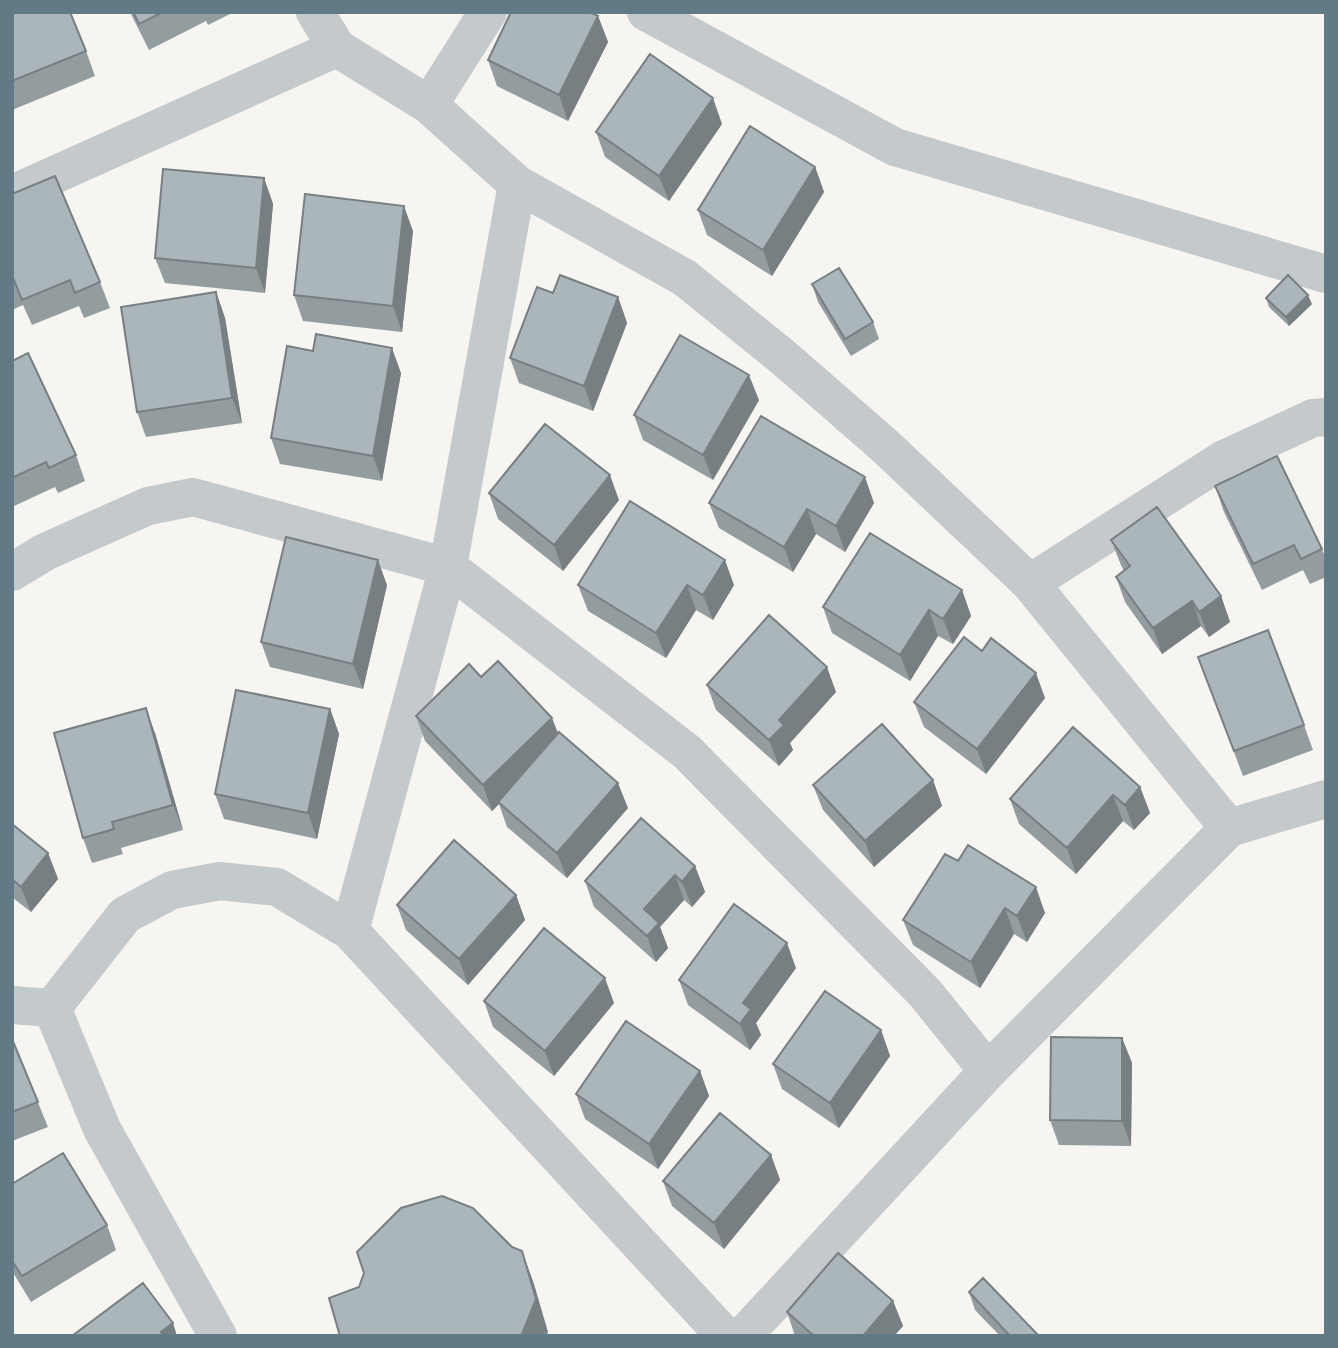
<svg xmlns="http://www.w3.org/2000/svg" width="1338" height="1348" viewBox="0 0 1338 1348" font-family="Raleway,sans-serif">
	<rect width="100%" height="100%" fill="#f6f5f1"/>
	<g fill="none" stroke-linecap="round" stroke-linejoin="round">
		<path stroke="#c4c9cc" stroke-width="38" d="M 315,12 L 337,48 L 429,105 L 517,184 L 685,278 L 784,358 L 885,446 L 1030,583 L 1229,828
			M 646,12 L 895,147 L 1326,274
			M 429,105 L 488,12
			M 12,194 L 337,48
			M 12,572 L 45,552 L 148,506 L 193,497 L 448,567 L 687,752 L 925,993 L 988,1071 L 1229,828 L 1326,799
			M 1030,583 L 1224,459 L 1313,418 L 1326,417
			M 350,931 L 448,567 L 517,184
			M 12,1005 L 52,1008 L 102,1129 L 218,1336
			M 52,1008 L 125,915 L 172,890 L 220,881 L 277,887 L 350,931 L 725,1336
			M 743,1336 L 988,1071"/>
	</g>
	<path fill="#939da0" d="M 12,12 L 86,51 L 95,76 L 12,110 Z
		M 130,12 L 234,12 L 208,25 L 206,21 L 149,50 Z
		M 598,16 L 608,42 L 568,121 L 497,86 L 488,60 Z
		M 722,124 L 669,201 L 605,157 L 596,132 Z
		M 815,167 L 824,192 L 772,276 L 707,235 L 698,210 Z
		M 264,178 L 273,204 L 265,293 L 165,283 L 155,258 Z
		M 12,194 L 100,282 L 110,308 L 84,318 L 79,306 L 32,325 L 23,305 L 12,310 Z
		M 413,231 L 402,332 L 303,321 L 294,295 Z
		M 812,284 L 873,322 L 879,339 L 851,356 L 818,302 Z
		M 216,292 L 225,318 L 242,423 L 146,437 L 137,412 Z
		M 553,293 L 618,297 L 627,323 L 593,411 L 519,383 L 510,358 Z
		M 1266,298 L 1312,304 L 1289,326 L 1269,307 Z
		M 12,361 L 76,455 L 85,481 L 58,493 L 55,487 L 12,507 Z
		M 401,373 L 382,481 L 280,464 L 271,438 Z
		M 759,400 L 713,480 L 643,440 L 634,415 Z
		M 1215,486 L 1322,549 L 1326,560 L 1326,577 L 1310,584 L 1303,570 L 1262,590 L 1224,512 Z
		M 489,493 L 619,500 L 563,571 L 498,519 Z
		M 709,503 L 874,503 L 845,552 L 816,534 L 793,572 L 719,528 Z
		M 1111,540 L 1221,596 L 1230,622 L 1209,637 L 1201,626 L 1162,654 L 1125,602 L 1116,577 L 1124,571 L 1121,565 Z
		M 387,585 L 363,689 L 270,667 L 261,642 Z
		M 578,585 L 734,585 L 713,620 L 696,610 L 666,658 L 588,611 Z
		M 962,590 L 971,616 L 953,644 L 938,636 L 910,681 L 832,633 L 823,607 Z
		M 1198,657 L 1304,725 L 1313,750 L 1243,776 Z
		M 481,677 L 558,733 L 628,808 L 567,878 L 507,827 L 499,804 L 492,811 L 425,741 L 416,716 Z
		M 707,685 L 836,692 L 790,743 L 793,750 L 779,766 L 716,710 Z
		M 1045,698 L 986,774 L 924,727 L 914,702 Z
		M 330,709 L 339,734 L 317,839 L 224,819 L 215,794 Z
		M 155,733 L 183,830 L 121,848 L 123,854 L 92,863 L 83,838 Z
		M 933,780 L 942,806 L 874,867 L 823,810 L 813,785 Z
		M 1140,787 L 1150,813 L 1134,830 L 1123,821 L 1076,874 L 1019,824 L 1010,799 Z
		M 12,824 L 48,853 L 58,879 L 31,912 L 13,898 L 12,898 Z
		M 945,854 L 1045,913 L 1027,942 L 1014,934 L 980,988 L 913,945 L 903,920 Z
		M 695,866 L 705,892 L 692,907 L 684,900 L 660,927 L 668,948 L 656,962 L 594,907 L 585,881 Z
		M 516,895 L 525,920 L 468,985 L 406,930 L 397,905 Z
		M 796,968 L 756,1023 L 761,1035 L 750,1050 L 688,1005 L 679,980 Z
		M 484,1001 L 614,1003 L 554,1076 L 493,1027 Z
		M 881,1030 L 890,1056 L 839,1128 L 782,1089 L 773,1064 Z
		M 1122,1038 L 1132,1063 L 1131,1146 L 1059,1145 L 1050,1120 Z
		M 12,1039 L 48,1127 L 12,1141 Z
		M 700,1071 L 709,1096 L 658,1169 L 585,1119 L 576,1094 Z
		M 771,1155 L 780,1180 L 724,1249 L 672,1206 L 663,1181 Z
		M 12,1184 L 107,1225 L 116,1250 L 31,1302 L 12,1271 Z
		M 969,1292 L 1039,1336 L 1000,1336 L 975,1310 Z
		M 893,1301 L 903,1326 L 894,1336 L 795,1336 L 787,1312 Z"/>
	<path fill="#787f82" d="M 598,16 L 608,42 L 568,121 L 559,95 Z
		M 713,98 L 722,124 L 669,201 L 659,176 Z
		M 815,167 L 824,192 L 772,276 L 763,250 Z
		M 264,178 L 273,204 L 265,293 L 256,268 Z
		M 404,206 L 413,231 L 402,332 L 393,306 Z
		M 216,292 L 225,318 L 242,423 L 232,398 Z
		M 1308,295 L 1312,304 L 1289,326 L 1286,317 Z
		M 618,297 L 627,323 L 593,411 L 584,386 Z
		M 392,348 L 401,373 L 382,481 L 373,456 Z
		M 749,375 L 759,400 L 713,480 L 703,455 Z
		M 610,475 L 619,500 L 563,571 L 554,545 Z
		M 865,477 L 874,503 L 845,552 L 836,526 Z
		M 807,509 L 816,534 L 793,572 L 784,547 Z
		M 378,560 L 387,585 L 363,689 L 353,664 Z
		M 725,560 L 734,585 L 713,620 L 703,595 Z
		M 687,585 L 696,610 L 666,658 L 656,633 Z
		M 962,590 L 971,616 L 953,644 L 943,619 Z
		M 1221,596 L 1230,622 L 1209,637 L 1199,612 Z
		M 1192,601 L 1201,626 L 1162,654 L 1153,628 Z
		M 929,610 L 938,636 L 910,681 L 900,655 Z
		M 827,667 L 836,692 L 790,743 L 793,750 L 779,766 L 769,740 L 779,720 Z
		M 1036,673 L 1045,698 L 986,774 L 977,749 Z
		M 146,708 L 155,733 L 183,830 L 173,805 Z
		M 330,709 L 339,734 L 317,839 L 308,813 Z
		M 552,718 L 562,743 L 498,802 L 499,804 L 492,811 L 483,785 Z
		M 933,780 L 942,806 L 874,867 L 865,841 Z
		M 618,783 L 628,808 L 567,878 L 557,853 Z
		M 1140,787 L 1150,813 L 1134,830 L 1125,805 Z
		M 1113,795 L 1123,821 L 1076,874 L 1067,848 Z
		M 48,853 L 58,879 L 31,912 L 21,887 Z
		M 695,866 L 705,892 L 692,907 L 682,882 Z
		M 675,875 L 684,900 L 660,927 L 668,948 L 656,962 L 647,936 L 644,909 Z
		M 1036,887 L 1045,913 L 1027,942 L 1017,916 Z
		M 516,895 L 525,920 L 468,985 L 459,959 Z
		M 1005,908 L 1014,934 L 980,988 L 971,962 Z
		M 787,943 L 796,968 L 756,1023 L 761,1035 L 750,1050 L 740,1024 L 743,1003 Z
		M 605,978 L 614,1003 L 554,1076 L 545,1051 Z
		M 881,1030 L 890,1056 L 839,1128 L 830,1103 Z
		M 1122,1038 L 1132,1063 L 1131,1146 L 1122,1121 Z
		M 700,1071 L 709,1096 L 658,1169 L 649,1144 Z
		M 771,1155 L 780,1180 L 724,1249 L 714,1223 Z
		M 522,1251 L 534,1284 L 548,1332 L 546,1336 L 522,1336 Z
		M 893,1301 L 903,1326 L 894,1336 L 863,1336 Z
		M 173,1323 L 177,1336 L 162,1336 L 161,1332 Z"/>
	<path fill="#abb6ba" stroke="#787f82" stroke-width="2" d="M 12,12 L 70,12 L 86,51 L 12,81 Z
		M 133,12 L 163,12 L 139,24 Z
		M 511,12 L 590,12 L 598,16 L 559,95 L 488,60 Z
		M 650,54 L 713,98 L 659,176 L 596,132 Z
		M 750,126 L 815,167 L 763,250 L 698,210 Z
		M 163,169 L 264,178 L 256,268 L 155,258 Z
		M 55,176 L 100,282 L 75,293 L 70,280 L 22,300 L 14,280 L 12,280 L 12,194 Z
		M 305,194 L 404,206 L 393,306 L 294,295 Z
		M 839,268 L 873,322 L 845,339 L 812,284 Z
		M 560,275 L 618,297 L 584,386 L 510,358 L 537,287 L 553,293 Z
		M 1288,275 L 1308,295 L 1286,317 L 1266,298 Z
		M 216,292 L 232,398 L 137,412 L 121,307 Z
		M 316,334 L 392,348 L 373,456 L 271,438 L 287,346 L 313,351 Z
		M 680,335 L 749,375 L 703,455 L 634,415 Z
		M 28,353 L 76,455 L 49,468 L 46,462 L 12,478 L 12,361 Z
		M 761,416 L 865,477 L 836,526 L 807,509 L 784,547 L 709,503 Z
		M 545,424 L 610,475 L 554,545 L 489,493 Z
		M 1277,456 L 1322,549 L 1301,559 L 1294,545 L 1253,564 L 1215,486 Z
		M 630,501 L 725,560 L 703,595 L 687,585 L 656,633 L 578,585 Z
		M 1157,507 L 1221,596 L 1199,612 L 1192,601 L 1153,628 L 1116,577 L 1130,566 L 1111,540 Z
		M 870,533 L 962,590 L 943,619 L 929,610 L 900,655 L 823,607 Z
		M 286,537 L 378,560 L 353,664 L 261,642 Z
		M 769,615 L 827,667 L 779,720 L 784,725 L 769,740 L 707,685 Z
		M 1268,630 L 1304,725 L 1234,751 L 1198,657 Z
		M 964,637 L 982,651 L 991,638 L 1036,673 L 977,749 L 914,702 Z
		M 498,661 L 552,718 L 483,785 L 416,716 L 469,664 L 481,677 Z
		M 236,690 L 330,709 L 308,813 L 215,794 Z
		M 146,708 L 173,805 L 112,822 L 114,829 L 83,838 L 54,733 Z
		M 882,724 L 933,780 L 865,841 L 813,785 Z
		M 1073,727 L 1140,787 L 1125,805 L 1113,795 L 1067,848 L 1010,799 Z
		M 559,732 L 618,783 L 557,853 L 498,802 Z
		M 641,818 L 695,866 L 682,882 L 675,875 L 644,909 L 659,923 L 647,936 L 585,881 Z
		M 12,824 L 48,853 L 21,887 L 12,879 Z
		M 454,840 L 516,895 L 459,959 L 397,905 Z
		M 968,845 L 1036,887 L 1017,916 L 1005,908 L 971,962 L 903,920 L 945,854 L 958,861 Z
		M 734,904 L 787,943 L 743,1003 L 751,1009 L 740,1024 L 679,980 Z
		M 544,928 L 605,978 L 545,1051 L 484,1001 Z
		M 825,991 L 881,1030 L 830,1103 L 773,1064 Z
		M 626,1021 L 700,1071 L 649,1144 L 576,1094 Z
		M 1051,1037 L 1122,1038 L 1122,1121 L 1050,1120 Z
		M 12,1039 L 38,1102 L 12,1112 Z
		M 720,1113 L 771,1155 L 714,1223 L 663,1181 Z
		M 63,1153 L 107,1225 L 22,1276 L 12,1261 L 12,1184 Z
		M 442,1196 L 473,1208 L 512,1247 L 522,1251 L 536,1299 L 522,1334 L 523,1336 L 340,1336 L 329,1298 L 359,1287 L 364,1273 L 357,1252 L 401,1208 Z
		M 838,1253 L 893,1301 L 863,1336 L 814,1336 L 787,1312 Z
		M 983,1278 L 1039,1336 L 1010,1336 L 969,1292 Z
		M 143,1283 L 173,1323 L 161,1332 L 164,1336 L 72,1336 Z"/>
	<rect width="1338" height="1348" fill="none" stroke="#617a86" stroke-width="28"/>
</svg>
